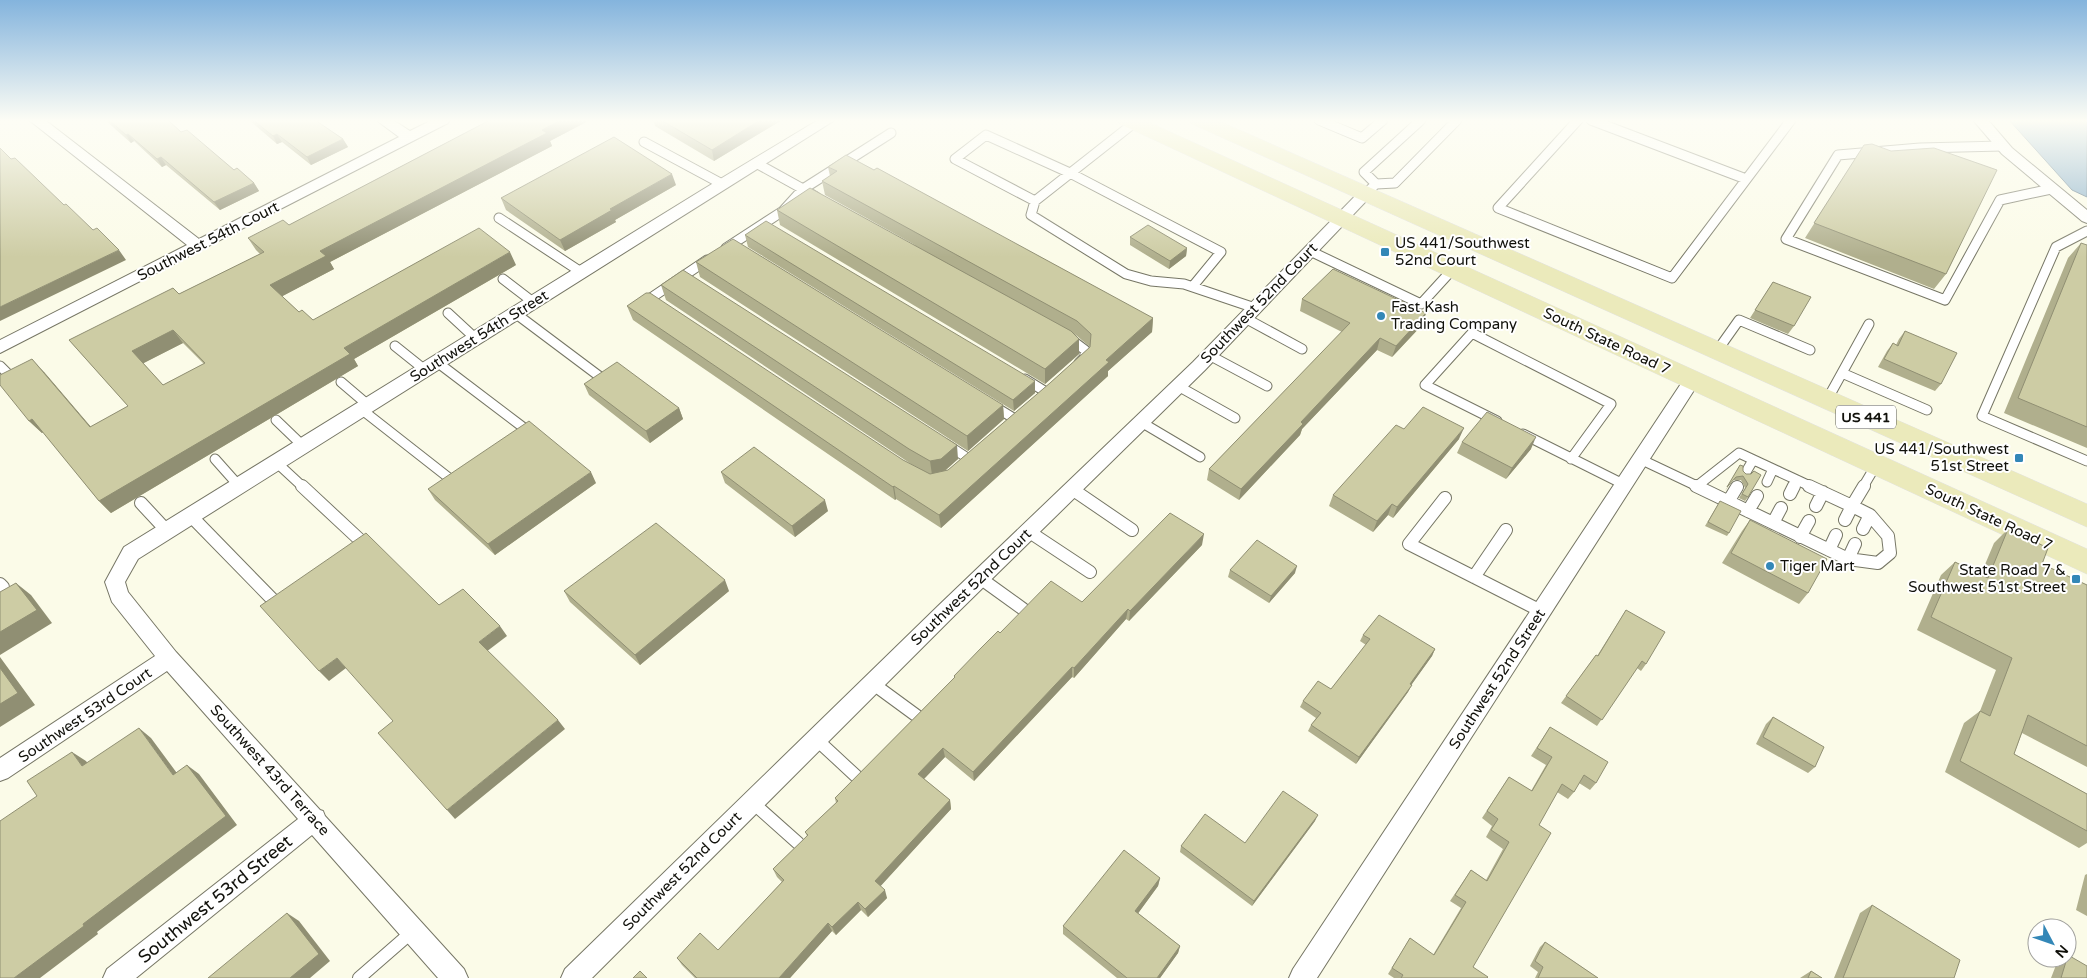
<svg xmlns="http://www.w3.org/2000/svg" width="2087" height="978" viewBox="0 0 2087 978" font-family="'Varela Round',sans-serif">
	<rect width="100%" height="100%" fill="#fbfbe8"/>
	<path fill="#8eb3cc" stroke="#688292" d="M 2009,120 L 2087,120 L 2087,197 L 2072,190 Z"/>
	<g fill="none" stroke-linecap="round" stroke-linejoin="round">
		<defs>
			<path id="lane-far1" d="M 1319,120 L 1362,138 L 1383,120
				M 1578,120 L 1498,208 L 1672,278 L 1791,120
				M 1591,120 L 1746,179
				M 1134,123 L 1035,201 L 1031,215 L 1126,274 L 1151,281 L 1184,284 L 1255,308
				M 644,142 L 722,184
				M 2002,146 L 1920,148 L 1838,155 L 1786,239 L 1945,300 L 2000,200 L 2051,189
				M 756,163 L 803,189 L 891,133
				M 1376,184 L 1364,172 L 1421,120
				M 1365,194 L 1376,184 L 1395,183 L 1457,120
				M 1035,201 L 955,159 L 986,135 L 1070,173 L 1221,252 L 1193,286
				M 499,218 L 581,272
				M 2087,231 L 2056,247 L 1982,416 L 2087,461
				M 726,248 L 783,211 L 803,189 L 816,197
				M 1310,251 L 1421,304 L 1452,270
				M 503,279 L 533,302
				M 645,302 L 707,260
				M 448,313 L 475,338
				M 515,313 L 599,376
				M 1245,318 L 1302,349
				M 1069,338 L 1085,350 L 1085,357 L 1079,363
				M 395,346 L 425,370
				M 1717,351 L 1739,320 L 1810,350
				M 1209,355 L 1267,386
				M 437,362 L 524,428
				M 0,366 L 13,379
				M 1842,373 L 1927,410
				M 1025,379 L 1046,392
				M 341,382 L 368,405
				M 1178,386 L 1235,418
				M 1827,400 L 1869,324
				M 992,405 L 1015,419
				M 361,409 L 449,478
				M 276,420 L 303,446
				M 1497,421 L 1425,385 L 1472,333 L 1611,404 L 1571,459
				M 1141,422 L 1200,457
				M 1523,434 L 1623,484
				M 946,444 L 969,459
				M 215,459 L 239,486
				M 1640,459 L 1699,487
				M 276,462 L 303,487
				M 1746,472 L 1753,460
				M 1767,482 L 1773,469
				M 1697,486 L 1739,453 L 1812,487
				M 1793,487 L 1797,480
				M 1863,487 L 1876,465"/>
			<path id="lane" d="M 302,486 L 361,541
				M 1696,486 L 1848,559 L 1878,563 L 1890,553 L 1888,536 L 1870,515 L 1852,506 L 1864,486
				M 1809,486 L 1852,506 L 1845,520
				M 1072,489 L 1132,530
				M 1790,494 L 1794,486
				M 1445,498 L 1409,544 L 1541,611
				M 1728,502 L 1737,487
				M 141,503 L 167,531
				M 1816,506 L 1823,492
				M 1748,511 L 1757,496
				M 191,516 L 273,600
				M 1773,523 L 1781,508
				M 1863,529 L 1870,515
				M 1028,531 L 1090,572
				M 1800,537 L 1809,521
				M 1829,550 L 1836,535
				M 1848,559 L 1855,544
				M 1474,577 L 1506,530
				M 980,578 L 1023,609
				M 0,584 L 3,587 L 0,589
				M 872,683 L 917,716
				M 816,739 L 856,776
				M 752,802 L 798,843
				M 359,978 L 413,931"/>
			<path id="street" d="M 29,120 L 45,120 L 199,239 L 399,137 L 376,120 L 393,120 L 410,131 L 432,120 L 450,120 L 448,123 L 0,353 L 0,340 L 187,245 Z
				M 818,120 L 835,120 L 138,559 L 125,582 L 128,592 L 176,652 L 320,810 L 323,811 L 325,816 L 464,969 L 468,978 L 438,978 L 312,835 L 136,978 L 103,978 L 107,969 L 298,819 L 167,671 L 8,778 L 0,781 L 0,758 L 155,656 L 112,602 L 105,582 L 124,547 L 702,190 Z
				M 1973,120 L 1988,120 L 2012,148 L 2087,210 L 2087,223 L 2082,221 L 2002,154 Z
				M 1365,189 L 1370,191 L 1372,194 L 1370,197 L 1205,370 L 952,618 L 592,978 L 561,978 L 565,969 L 938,606 L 1193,362 L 1360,191 Z
				M 1692,374 L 1698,376 L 1701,380 L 1698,384 L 1317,978 L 1289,978 L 1293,969 L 1686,376 Z"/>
			<path id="primary" d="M 1117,120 L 1144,120 L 2087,549 L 2087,574 L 1120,124 Z
				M 1189,120 L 1217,120 L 2087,504 L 2087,527 L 1192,124 Z"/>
		</defs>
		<use href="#lane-far1" stroke="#767665" stroke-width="11"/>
		<use href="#lane" stroke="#767665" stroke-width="14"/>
		<use href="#street" stroke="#767665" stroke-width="2"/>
		<use href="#primary" stroke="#e2e2e2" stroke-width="1"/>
		<use href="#lane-far1" stroke="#fff" stroke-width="9"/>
		<use href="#lane" stroke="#fff" stroke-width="12"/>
		<use href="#street" fill="#fff" fill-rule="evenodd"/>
		<use href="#primary" fill="#ebeabb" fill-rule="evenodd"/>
	</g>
	<path fill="#b0af8d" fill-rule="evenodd" d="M 105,120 L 168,120 L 181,132 L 234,170 L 254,183 L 259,191 L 220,210 L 166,165 L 162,167 L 134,141 L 131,143 Z
		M 249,120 L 315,120 L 343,139 L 348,147 L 311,165 L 282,142 L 277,144 Z
		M 490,120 L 590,120 L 550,141 L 552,146 L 330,262 L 334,269 L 282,296 L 299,312 L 313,320 L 516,265 L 354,359 L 358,366 L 111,513 L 99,501 L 43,432 L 42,433 L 29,421 L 44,372 L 91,427 L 128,406 L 69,340 L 179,294 L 260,254 L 256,250 L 248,238 L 289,225 ZM 183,343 L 204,364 L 163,385 L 143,363 Z
		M 653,120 L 782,120 L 714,161 L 655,126 Z
		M 1864,145 L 1946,274 L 1934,289 L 1805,238 Z
		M 828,167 L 1153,318 L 1152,332 L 1108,371 L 1108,376 L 941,528 L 896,499 L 895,500 L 633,320 L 627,306 L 903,460 L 930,474 L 911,464 L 666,300 L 661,285 L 958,459 L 945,471 L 948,470 L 1050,383 L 1090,347 L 1077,336 L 1073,333 L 1079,339 L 1079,354 L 1045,384 L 780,225 L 777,210 L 915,245 L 825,195 L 822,181 L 830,176 Z
		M 676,185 L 615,220 L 616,222 L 565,251 L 506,210 L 501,198 Z
		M 745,235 L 1035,393 L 1014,411 L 748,247 Z
		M 1130,237 L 1187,248 L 1186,256 L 1169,269 L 1130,245 Z
		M 2081,243 L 2087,245 L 2087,448 L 2004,413 L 2068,258 Z
		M 696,262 L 1003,405 L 1004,419 L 968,451 L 700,277 Z
		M 1773,282 L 1794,326 L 1788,334 L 1750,318 Z
		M 1302,299 L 1426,313 L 1422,325 L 1392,357 L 1377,350 L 1302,429 L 1300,435 L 1239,500 L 1207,480 L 1209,469 L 1342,332 L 1300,311 Z
		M 1905,331 L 1941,384 L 1935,391 L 1878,367 L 1887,351 L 1893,343 L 1896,345 L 1899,339 Z
		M 584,384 L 679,408 L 683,419 L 650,443 L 589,395 Z
		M 1404,429 L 1459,439 L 1393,518 L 1388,515 L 1373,532 L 1329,506 L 1333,495 Z
		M 1462,442 L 1531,449 L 1506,479 L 1457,453 Z
		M 1740,465 L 1743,471 L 1746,474 L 1751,474 L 1748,497 L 1745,501 L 1739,498 L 1745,488 L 1741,480 L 1733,480 L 1725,491 Z
		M 721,472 L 828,511 L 795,537 L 725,483 Z
		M 596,483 L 495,555 L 435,500 L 428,489 Z
		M 1720,501 L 1729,533 L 1727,536 L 1705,526 Z
		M 1750,520 L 1808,593 L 1799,604 L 1722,563 L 1742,531 Z
		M 2008,529 L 2042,564 L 2087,585 L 2087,767 L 2022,733 L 2014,754 L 2087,794 L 2087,843 L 2079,848 L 1945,772 L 1964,723 L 1980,711 L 1996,670 L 1917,630 L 1941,575 L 1955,562 L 1981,574 L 1994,543 Z
		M 1202,545 L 1129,621 L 1126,619 L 1074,678 L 1072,677 L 974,781 L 945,757 L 924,779 L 950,800 L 951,809 L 880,886 L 887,898 L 868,917 L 861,910 L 836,935 L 832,931 L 790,978 L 695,978 L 682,965 L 677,958 L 718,950 L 782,882 L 777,877 L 773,869 L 807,836 L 805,832 L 836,803 L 835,798 L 954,678 L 954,676 L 1000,633 L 1082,602 Z
		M 1230,570 L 1295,573 L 1269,603 L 1228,577 Z
		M 564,591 L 729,591 L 640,665 L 570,602 Z
		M 1626,610 L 1646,664 L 1641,671 L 1637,668 L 1597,726 L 1561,703 L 1596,655 L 1597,656 Z
		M 1363,635 L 1435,649 L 1432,656 L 1411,685 L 1408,692 L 1356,764 L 1308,731 L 1311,725 L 1316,718 L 1300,707 L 1303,701 L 1331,689 L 1366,645 L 1360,641 Z
		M 1773,717 L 1815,767 L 1808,773 L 1756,744 L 1766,724 Z
		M 1550,727 L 1596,783 L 1590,790 L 1579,783 L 1574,792 L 1568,799 L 1557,792 L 1539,825 L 1473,967 L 1487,978 L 1394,978 L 1388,974 L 1410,938 L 1433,955 L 1461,908 L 1450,901 L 1471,870 L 1486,880 L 1503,849 L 1486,837 L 1492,826 L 1482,818 L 1509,777 L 1531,791 L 1546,765 L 1531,756 Z
		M 1315,821 L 1252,906 L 1180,852 L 1181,846 L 1245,843 Z
		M 2087,874 L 2087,916 L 2076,910 L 2085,875 Z
		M 1160,878 L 1158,886 L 1138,913 L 1180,946 L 1178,953 L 1160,978 L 1117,978 L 1063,934 L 1063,926 Z
		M 1872,905 L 1954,978 L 1834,978 L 1860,913 Z
		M 1545,942 L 1598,978 L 1535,978 L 1538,972 L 1530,966 L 1540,947 Z
		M 2067,955 L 2068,955 L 2087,978 L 2051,978 L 2058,960 L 2061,958 L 2067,958 Z
		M 1811,971 L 1822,978 L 1800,978 Z"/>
	<path fill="#908f73" d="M 561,120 L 590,120 L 550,141 L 552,146 L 330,262 L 334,269 L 279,298 L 270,285 L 320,251 Z
		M 760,120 L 782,120 L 714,161 L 712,150 Z
		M 128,134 L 134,141 L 131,143 L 126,135 Z
		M 277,134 L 282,142 L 277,144 L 273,136 Z
		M 343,139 L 348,147 L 311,165 L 307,157 Z
		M 161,157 L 166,165 L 162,167 L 157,159 Z
		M 672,174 L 676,185 L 615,220 L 616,222 L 565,251 L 560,240 L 610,209 Z
		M 254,183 L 259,191 L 220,210 L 214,202 Z
		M 1187,248 L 1186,256 L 1169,269 L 1170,261 Z
		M 119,250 L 126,260 L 0,321 L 0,307 Z
		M 510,252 L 516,265 L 354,359 L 358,366 L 111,513 L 99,501 L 344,348 Z
		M 1426,313 L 1422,325 L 1392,357 L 1396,346 Z
		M 1153,318 L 1152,332 L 1108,371 L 1108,376 L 941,528 L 939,515 L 1106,360 Z
		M 173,330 L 183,343 L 142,364 L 132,351 Z
		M 1380,338 L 1377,350 L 1302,429 L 1300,435 L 1239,500 L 1241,489 L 1301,422 Z
		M 1079,339 L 1079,354 L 1045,384 L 1045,369 Z
		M 32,359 L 44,372 L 102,440 L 90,427 Z
		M 1035,381 L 1035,393 L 1014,411 L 1013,400 Z
		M 1003,405 L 1004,419 L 968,451 L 967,436 Z
		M 679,408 L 683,419 L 650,443 L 646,431 Z
		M 32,419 L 45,431 L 42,433 L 29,421 Z
		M 1464,428 L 1459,439 L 1393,518 L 1397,507 Z
		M 1536,437 L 1531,449 L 1506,479 L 1512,468 Z
		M 957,445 L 958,459 L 942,473 L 932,475 L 930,461 Z
		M 591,472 L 596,483 L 495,555 L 488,544 Z
		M 894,486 L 896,499 L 895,500 L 893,487 Z
		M 825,500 L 828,511 L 795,537 L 792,526 Z
		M 1392,504 L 1388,515 L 1373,532 L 1377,521 Z
		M 1204,534 L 1202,545 L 1129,621 L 1130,611 Z
		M 1297,566 L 1295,573 L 1269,603 L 1271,596 Z
		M 725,580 L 729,591 L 640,665 L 635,655 Z
		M 16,583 L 31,595 L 52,623 L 0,655 L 0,632 Z
		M 1128,609 L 1126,619 L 1074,678 L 1074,668 Z
		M 500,626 L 507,636 L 486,652 L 479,642 Z
		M 1435,649 L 1432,656 L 1407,691 L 1410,684 Z
		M 0,657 L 35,705 L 0,727 Z
		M 337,658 L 346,668 L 329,681 L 319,671 Z
		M 1072,667 L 1072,677 L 974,781 L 973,772 Z
		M 1412,685 L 1408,692 L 1356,764 L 1359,757 Z
		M 558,720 L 565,729 L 455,819 L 447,810 Z
		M 139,728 L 151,738 L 185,784 L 173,775 Z
		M 943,748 L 945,757 L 920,783 L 918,774 Z
		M 72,752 L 86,761 L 96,775 L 82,766 Z
		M 187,765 L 199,774 L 237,825 L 97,932 L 98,934 L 40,978 L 14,978 L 83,924 Z
		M 950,800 L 951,809 L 878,889 L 875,881 Z
		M 1318,815 L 1315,821 L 1252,906 L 1254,901 Z
		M 1160,878 L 1158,886 L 1134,919 L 1135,911 Z
		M 885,890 L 887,898 L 868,917 L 865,909 Z
		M 858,902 L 861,910 L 836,935 L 832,927 Z
		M 287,913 L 299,921 L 330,961 L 310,978 L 290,978 Z
		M 828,923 L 832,931 L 790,978 L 779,978 Z
		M 1180,946 L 1178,953 L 1160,978 L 1157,978 Z"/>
	<path fill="#cdcca4" stroke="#908f73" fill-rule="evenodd" d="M 109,120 L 168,120 L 181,132 L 187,130 L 234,170 L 237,168 L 254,183 L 214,202 L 161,157 L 157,159 L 128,134 L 126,135 Z
		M 253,120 L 315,120 L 343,139 L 307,157 L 277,134 L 273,136 Z
		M 490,120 L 561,120 L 542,130 L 547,133 L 320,251 L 326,256 L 270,285 L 299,312 L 302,310 L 313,320 L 479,228 L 510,252 L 344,348 L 350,354 L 99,501 L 32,419 L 29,421 L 0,385 L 0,375 L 32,359 L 90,427 L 128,406 L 69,340 L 173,288 L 179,294 L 264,252 L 248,238 L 283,220 L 289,225 ZM 173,330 L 205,363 L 163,385 L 132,351 Z
		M 661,120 L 760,120 L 712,150 Z
		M 614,137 L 672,174 L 610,209 L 612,210 L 560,240 L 501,198 Z
		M 1872,144 L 1891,151 L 1934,148 L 1997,170 L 1946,274 L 1814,223 L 1864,145 Z
		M 0,148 L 11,159 L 15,158 L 64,205 L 66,204 L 93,230 L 97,228 L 119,250 L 0,307 Z
		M 846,155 L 874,170 L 877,168 L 1153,318 L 1106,360 L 1109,362 L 939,515 L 894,486 L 893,487 L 627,306 L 646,293 L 650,293 L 903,460 L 930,474 L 948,470 L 1050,383 L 1090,347 L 1091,334 L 1077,321 L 822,181 L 837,171 L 828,167 Z
		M 810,188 L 1071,331 L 1079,339 L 1045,369 L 777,210 Z
		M 766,221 L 1035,381 L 1013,400 L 745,235 Z
		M 1148,225 L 1187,248 L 1170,261 L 1130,237 Z
		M 733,239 L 1003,405 L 967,436 L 696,262 Z
		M 2081,243 L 2087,245 L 2087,427 L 2018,398 Z
		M 1333,269 L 1426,313 L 1396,346 L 1380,338 L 1301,422 L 1303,424 L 1241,489 L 1209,469 L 1350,323 L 1302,299 Z
		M 683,270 L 957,445 L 941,459 L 930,461 L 909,449 L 661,285 Z
		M 1773,282 L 1811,297 L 1794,326 L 1755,310 Z
		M 1905,331 L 1957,353 L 1941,384 L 1884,359 L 1893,343 L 1898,346 Z
		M 617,362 L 679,408 L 646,431 L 584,384 Z
		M 1423,407 L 1464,428 L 1397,507 L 1392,504 L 1377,521 L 1333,495 L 1396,425 L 1404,429 Z
		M 1487,412 L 1536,437 L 1512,468 L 1462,442 Z
		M 529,421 L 591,472 L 488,544 L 428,489 Z
		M 754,447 L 825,500 L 792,526 L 721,472 Z
		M 1740,465 L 1743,466 L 1743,471 L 1746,474 L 1751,474 L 1754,471 L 1761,475 L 1748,497 L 1742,494 L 1748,484 L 1743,476 L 1736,477 L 1727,487 Z
		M 1720,501 L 1741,511 L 1729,533 L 1708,522 Z
		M 1170,513 L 1204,534 L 1130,611 L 1128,609 L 1074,668 L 1072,667 L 973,772 L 943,748 L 918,774 L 950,800 L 875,881 L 885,890 L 865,909 L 858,902 L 832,927 L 828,923 L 779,978 L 697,978 L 677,958 L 700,933 L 718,950 L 784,880 L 773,869 L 808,835 L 805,832 L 838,801 L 835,798 L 955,677 L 954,676 L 981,648 L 998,631 L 1000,633 L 1051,581 L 1082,602 Z
		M 1750,520 L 1827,559 L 1808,593 L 1731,553 Z
		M 656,523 L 725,580 L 635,655 L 564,591 Z
		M 2008,529 L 2048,548 L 2042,564 L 2087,585 L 2087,746 L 2028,715 L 2014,754 L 2087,794 L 2087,831 L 1960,761 L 1980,711 L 1990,716 L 2012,658 L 1931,617 L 1955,562 L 1988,578 Z
		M 366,533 L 439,605 L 463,589 L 500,626 L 479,642 L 558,720 L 447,810 L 378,733 L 393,721 L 337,658 L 319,671 L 260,606 Z
		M 1257,540 L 1297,566 L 1271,596 L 1230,570 Z
		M 16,583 L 37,610 L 0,632 L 0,592 Z
		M 1626,610 L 1665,632 L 1646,664 L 1642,661 L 1602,720 L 1566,696 L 1596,655 L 1598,656 Z
		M 1379,615 L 1435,649 L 1410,684 L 1412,685 L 1359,757 L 1311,725 L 1321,713 L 1303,701 L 1318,681 L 1331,689 L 1370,639 L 1363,635 Z
		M 0,668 L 18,693 L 0,704 Z
		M 1773,717 L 1824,747 L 1815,767 L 1763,737 Z
		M 1550,727 L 1608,762 L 1596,783 L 1584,775 L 1574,792 L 1562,784 L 1539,825 L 1551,833 L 1473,967 L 1488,977 L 1487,978 L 1401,978 L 1403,975 L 1392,968 L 1410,938 L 1434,955 L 1466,902 L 1455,895 L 1471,870 L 1487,881 L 1509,842 L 1491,830 L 1498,819 L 1487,811 L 1509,777 L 1532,791 L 1552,757 L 1537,748 Z
		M 139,728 L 173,775 L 187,765 L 226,816 L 83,924 L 84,926 L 14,978 L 0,978 L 0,821 L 37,796 L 27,781 L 72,752 L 82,766 Z
		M 1283,791 L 1318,815 L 1254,901 L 1181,846 L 1205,814 L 1245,843 Z
		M 1124,850 L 1160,878 L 1135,911 L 1180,946 L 1157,978 L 1127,978 L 1063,926 Z
		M 1872,905 L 1960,960 L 1954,978 L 1843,978 Z
		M 287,913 L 319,954 L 290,978 L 208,978 Z
		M 1545,942 L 1598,978 L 1538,978 L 1543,967 L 1535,961 Z
		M 2068,955 L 2087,966 L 2087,978 L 2061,978 Z
		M 640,971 L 647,978 L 633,978 Z
		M 1811,971 L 1822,978 L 1808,978 Z"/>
	<linearGradient id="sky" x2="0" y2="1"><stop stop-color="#84b4dd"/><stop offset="0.47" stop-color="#fdfdf5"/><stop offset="1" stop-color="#fdfdf5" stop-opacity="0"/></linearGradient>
	<rect width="2087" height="257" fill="url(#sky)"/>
	<g fill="#3387b7" stroke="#fff" stroke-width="2">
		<rect x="1380" y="247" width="10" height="10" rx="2.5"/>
		<circle cx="1381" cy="316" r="5"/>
		<rect x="2014" y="453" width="10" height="10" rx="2.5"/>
		<circle cx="1770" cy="566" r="5"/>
		<rect x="2071" y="574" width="10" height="10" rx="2.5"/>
	</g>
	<g text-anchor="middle" stroke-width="4" stroke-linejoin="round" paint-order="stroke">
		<rect fill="#fff" stroke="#585854" stroke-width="1" x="1836" y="405.5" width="60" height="23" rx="4"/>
		<g font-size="14" font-weight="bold" fill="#11110b">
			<text x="1866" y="422">US 441</text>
		</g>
		<g font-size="15" fill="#11110b" stroke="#fff">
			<text transform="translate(208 241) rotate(-27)" y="5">Southwest 54th Court</text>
			<text transform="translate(1259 303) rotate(-46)" y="5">Southwest 52nd Court</text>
			<text transform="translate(479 336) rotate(-32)" y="5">Southwest 54th Street</text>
			<text transform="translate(1607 341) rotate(25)" y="5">South State Road 7</text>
			<text transform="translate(1989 517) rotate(25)" y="5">South State Road 7</text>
			<text transform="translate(971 587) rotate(-44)" y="5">Southwest 52nd Court</text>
			<text transform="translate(1497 679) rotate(-57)" y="5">Southwest 52nd Street</text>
			<text transform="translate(85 715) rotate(-34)" y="5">Southwest 53rd Court</text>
			<text transform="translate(270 770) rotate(48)" y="5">Southwest 43rd Terrace</text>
			<text transform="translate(682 871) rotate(-45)" y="5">Southwest 52nd Court</text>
		</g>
		<g font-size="15" fill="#11110b" stroke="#fff" text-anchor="start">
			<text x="1395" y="248">US 441/Southwest<tspan x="1395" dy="17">52nd Court</tspan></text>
			<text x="1391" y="312">Fast Kash<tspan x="1391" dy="17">Trading Company</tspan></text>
			<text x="2009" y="454" text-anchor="end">US 441/Southwest<tspan x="2009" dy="17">51st Street</tspan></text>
			<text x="1780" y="571">Tiger Mart</text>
			<text x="2066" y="575" text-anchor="end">State Road 7 &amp;<tspan x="2066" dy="17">Southwest 51st Street</tspan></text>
		</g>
		<g font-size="18" fill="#11110b" stroke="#fff">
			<text transform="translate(215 899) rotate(-39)" y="6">Southwest 53rd Street</text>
		</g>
	</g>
	<g transform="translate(2052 943) rotate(131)"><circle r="24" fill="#ffffff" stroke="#a0a09d"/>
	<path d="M0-4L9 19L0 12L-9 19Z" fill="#3387b7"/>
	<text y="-8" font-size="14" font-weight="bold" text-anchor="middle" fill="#11110b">N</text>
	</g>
</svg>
